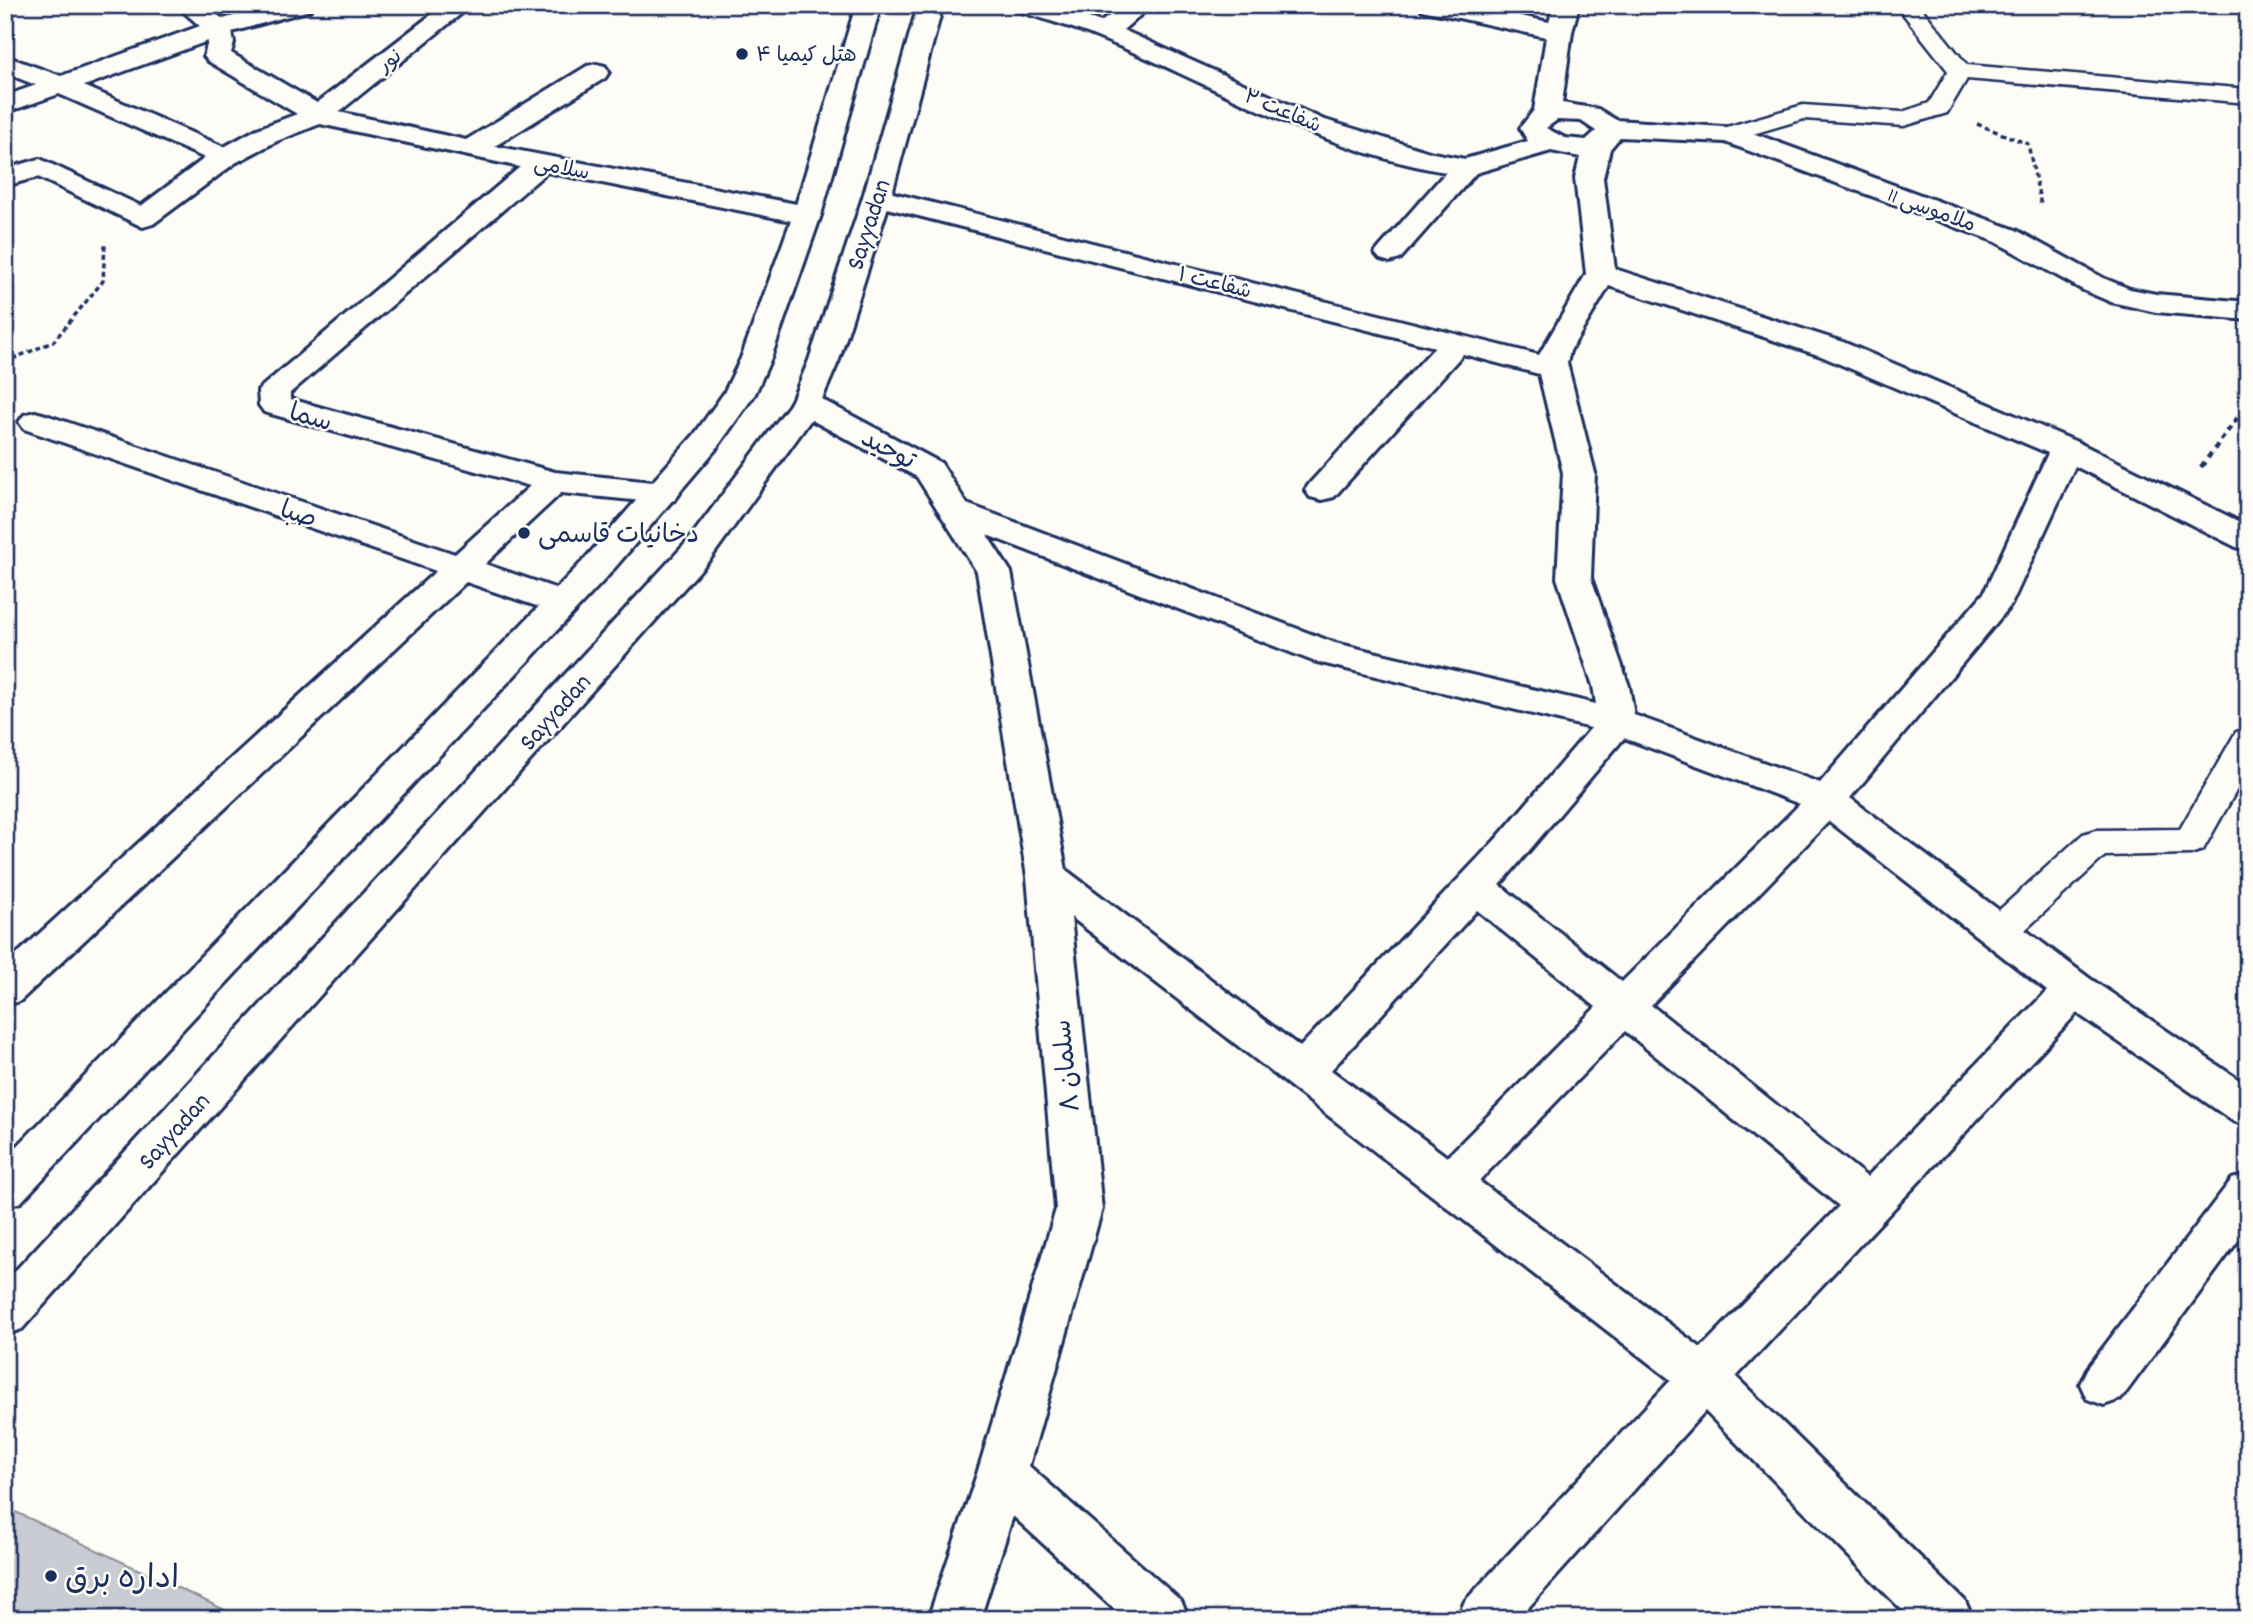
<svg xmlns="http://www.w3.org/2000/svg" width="2253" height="1624" viewBox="0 0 2253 1624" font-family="Dekko,'Playpen Sans Arabic',sans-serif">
	<rect width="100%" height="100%" fill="#fdfcf7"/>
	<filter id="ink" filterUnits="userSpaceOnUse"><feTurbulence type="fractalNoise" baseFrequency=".0143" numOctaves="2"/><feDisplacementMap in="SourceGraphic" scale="14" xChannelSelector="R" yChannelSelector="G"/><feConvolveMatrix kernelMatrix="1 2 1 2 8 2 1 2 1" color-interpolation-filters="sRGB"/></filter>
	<g filter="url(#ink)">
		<path fill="#c9ccd3" stroke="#8d8f94" stroke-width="2" d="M 5,1507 L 244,1619 L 5,1619 Z"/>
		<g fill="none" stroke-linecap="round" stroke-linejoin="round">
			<defs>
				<path id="service" d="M 1896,5 L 1919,5 L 1967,65 L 2248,89 L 2248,103 L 1967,79 L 1947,113 L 1904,126 L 1804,119 L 1729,141 L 1720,139 L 1717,134 L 1720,129 L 1803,105 L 1902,112 L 1929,103 L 1948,71 Z
					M 2248,728 L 2248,770 L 2203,850 L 2190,854 L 2105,856 L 2012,942 L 1999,946 L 1986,942 L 1981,932 L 1986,922 L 2083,834 L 2096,830 L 2180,829 L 2236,732 Z"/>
				<path id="minor" d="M 176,5 L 204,5 L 223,19 L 272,5 L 313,5 L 310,10 L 232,32 L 234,43 L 231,53 L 317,103 L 444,5 L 472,5 L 339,112 L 466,140 L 587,66 L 596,64 L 605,66 L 609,72 L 605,78 L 495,146 L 807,206 L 817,209 L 821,215 L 817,221 L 807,224 L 547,172 L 290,393 L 290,399 L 555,472 L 663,483 L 675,486 L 680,493 L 675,500 L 663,503 L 561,493 L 485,564 L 575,595 L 580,603 L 575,611 L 563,614 L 551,611 L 466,582 L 20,1001 L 5,1006 L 5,965 L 436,571 L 24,429 L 19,422 L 24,415 L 35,412 L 46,415 L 455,554 L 530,486 L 264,412 L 259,405 L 258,390 L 520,167 L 320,124 L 277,141 L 235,163 L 153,224 L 143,227 L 38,177 L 5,186 L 5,169 L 40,159 L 141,206 L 205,158 L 59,94 L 5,113 L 5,96 L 36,85 L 5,73 L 5,56 L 61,76 L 200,26 ZM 208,41 L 204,56 L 208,61 L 297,114 L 257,129 L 224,147 L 84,86 Z
					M 1012,5 L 1050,5 L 1101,22 L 1124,5 L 1152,5 L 1123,30 L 1322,119 L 1433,153 L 1465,159 L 1528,141 L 1520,128 L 1534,110 L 1546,37 L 1431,12 L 1422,10 L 1419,5 L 1468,5 L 1549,22 L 1554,5 L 1579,5 L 1572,32 L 1562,103 L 1598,109 L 1616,120 L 1739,128 L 2016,230 L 2103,278 L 2130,289 L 2156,294 L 2248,302 L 2248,320 L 2156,312 L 2111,302 L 2083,290 L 1996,242 L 1725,142 L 1620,137 L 1610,149 L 1603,178 L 1615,269 L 1843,342 L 2077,442 L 2248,526 L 2248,550 L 2236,547 L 2075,466 L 2011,605 L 1850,798 L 2089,978 L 2248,1086 L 2248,1126 L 2233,1121 L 2077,1013 L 1736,1377 L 1965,1601 L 1973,1619 L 1911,1619 L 1705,1411 L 1518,1619 L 1457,1619 L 1465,1601 L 1671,1380 L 1071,917 L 1102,1209 L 1029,1466 L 1181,1601 L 1189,1619 L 1125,1619 L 1013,1516 L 980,1619 L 928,1619 L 977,1474 L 1056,1209 L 1027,877 L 977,572 L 917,477 L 795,411 L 790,404 L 795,397 L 806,395 L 817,397 L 941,463 L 967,504 L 1335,643 L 1596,704 L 1593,686 L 1557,578 L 1563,473 L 1539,374 L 1463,354 L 1334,497 L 1322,500 L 1310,497 L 1305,490 L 1310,483 L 1435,347 L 867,203 L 863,197 L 867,191 L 877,189 L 1539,355 L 1586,274 L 1575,178 L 1580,157 L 1551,151 L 1476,173 L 1400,259 L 1390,262 L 1380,259 L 1375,253 L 1380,247 L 1446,172 C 1321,152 1213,83 1097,37 C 1071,26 1042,19 1015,10 ZM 1557,120 L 1581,121 L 1596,131 L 1586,140 L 1565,138 L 1546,128 ZM 1609,286 L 1821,356 L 2048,453 L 1984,593 L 1820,783 L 1634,715 L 1629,686 L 1591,578 L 1595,473 L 1567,363 L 1570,351 ZM 987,535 L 1313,661 L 1591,728 L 1497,838 L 1300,1047 L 1066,870 L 1011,572 ZM 1624,738 L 1800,804 L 1622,982 L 1500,885 ZM 1829,821 L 2047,991 L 1867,1177 L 1651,1005 ZM 1477,910 L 1596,1007 L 1447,1157 L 1331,1070 ZM 1625,1031 L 1839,1206 L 1701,1348 L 1479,1181 Z
					M 2248,1174 L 2248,1227 L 2121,1399 L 2104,1405 L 2087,1399 L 2080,1384 L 2087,1369 L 2232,1179 Z"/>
				<path id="secondary" d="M 856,5 L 881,5 L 821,215 L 771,358 L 755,394 L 716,449 L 606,578 L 21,1202 L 5,1207 L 5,1159 L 582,562 L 694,435 L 724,393 L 741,358 L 793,215 Z
					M 918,5 L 943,5 L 891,197 L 839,360 L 817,411 L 711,558 L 22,1329 L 5,1335 L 5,1282 L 687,542 L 791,403 L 809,360 L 863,197 Z"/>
			</defs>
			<use href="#service" stroke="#1b2f5e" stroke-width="5"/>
			<use href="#minor" stroke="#1b2f5e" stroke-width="6"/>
			<use href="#secondary" stroke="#1b2f5e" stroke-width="6"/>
			<path stroke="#1b2f5e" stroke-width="3.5" stroke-dasharray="5 3.5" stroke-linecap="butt" d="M 1977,124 L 2028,144 L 2041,205
				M 5,362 L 53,342 L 103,281 L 105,245"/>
			<path stroke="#1b2f5e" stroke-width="4.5" stroke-dasharray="6 5" stroke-linecap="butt" d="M 2201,467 L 2238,417 L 2248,419"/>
			<use href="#service" fill="#fdfcf7" fill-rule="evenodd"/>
			<use href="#minor" fill="#fdfcf7" fill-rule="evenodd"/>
			<use href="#secondary" fill="#fdfcf7" fill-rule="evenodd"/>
		</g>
	</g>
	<g fill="#1b2f5e" stroke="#fdfcf7" stroke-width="2.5">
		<circle cx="742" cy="54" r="7"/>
		<circle cx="524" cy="533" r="7"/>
		<circle cx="51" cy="1576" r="7"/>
	</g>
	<g text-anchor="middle" stroke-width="5" stroke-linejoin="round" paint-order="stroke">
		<g font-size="21" fill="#1b2f5e" stroke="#fdfcf7" text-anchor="start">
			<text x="756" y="61">هتل کیمیا ۴</text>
		</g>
		<g font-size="21" fill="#1b2f5e" stroke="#fdfcf7">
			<text transform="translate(389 60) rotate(-38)" y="7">نور</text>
			<text transform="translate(1283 110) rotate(23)" y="7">شفاعت ۲</text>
			<text transform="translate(562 167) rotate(11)" y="7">سلامی</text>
			<text transform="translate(1932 209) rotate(20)" y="7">ملاموسی 11</text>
			<text transform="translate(1215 282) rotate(14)" y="7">شفاعت ۱</text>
		</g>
		<g font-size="26" fill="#1b2f5e" stroke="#fdfcf7">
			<text transform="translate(867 224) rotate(-72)" y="9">Sayyadan</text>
			<text transform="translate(311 416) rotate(16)" y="9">سما</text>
			<text transform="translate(889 448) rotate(28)" y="9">توحید</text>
			<text transform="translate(299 513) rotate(19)" y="9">صبا</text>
			<text transform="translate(554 711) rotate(-48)" y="9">Sayyadan</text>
			<text transform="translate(1065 1066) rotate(-96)" y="9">سلمان ۸</text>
			<text transform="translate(173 1130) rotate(-48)" y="9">Sayyadan</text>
		</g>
		<g font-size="26" fill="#1b2f5e" stroke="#fdfcf7" text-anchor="start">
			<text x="538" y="542">دخانیات قاسمی</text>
		</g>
		<g font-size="32" fill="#1b2f5e" stroke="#fdfcf7" text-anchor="start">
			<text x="65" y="1587">اداره برق</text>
		</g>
	</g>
	<rect width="2253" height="1624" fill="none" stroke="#fdfcf7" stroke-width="28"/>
	<rect x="14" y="14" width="2225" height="1596" fill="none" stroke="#1b2f5e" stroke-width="2.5" filter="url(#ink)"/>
</svg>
